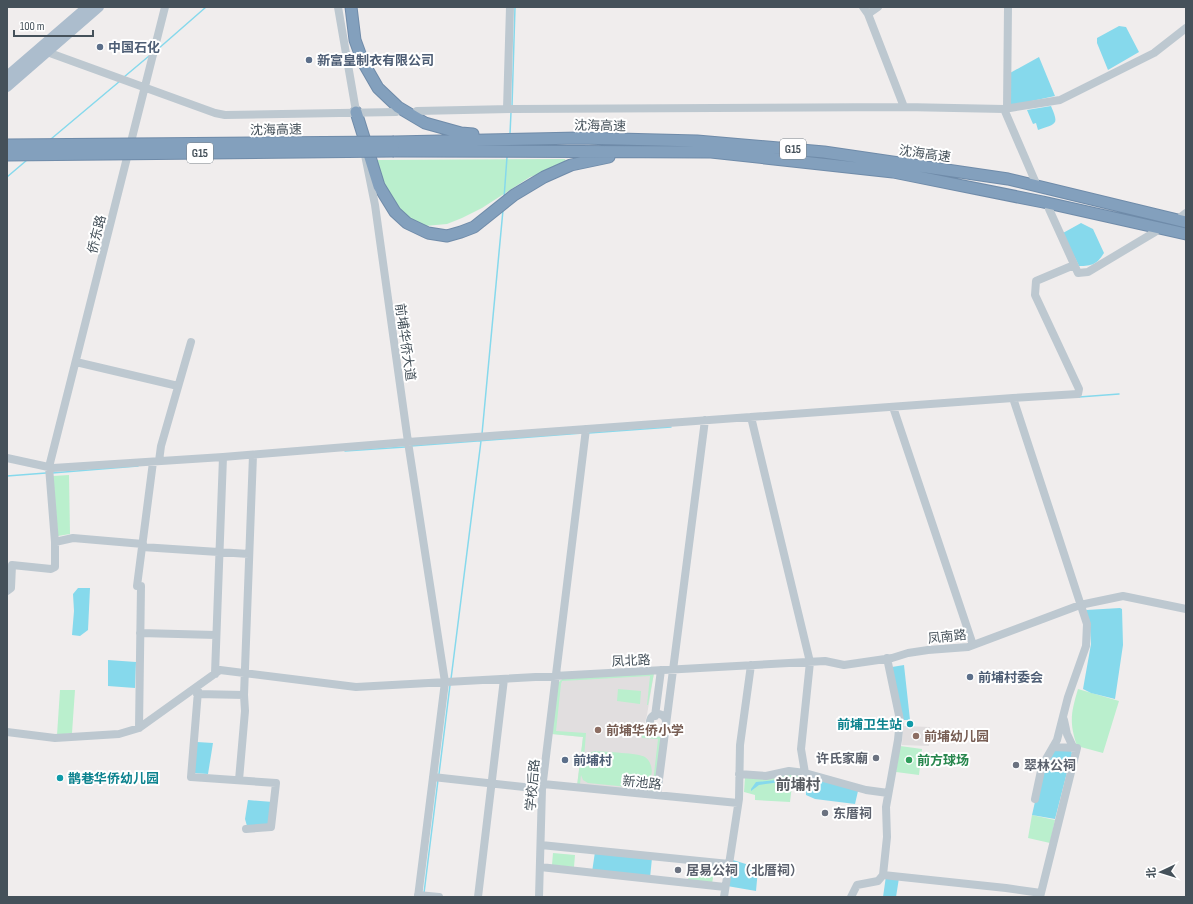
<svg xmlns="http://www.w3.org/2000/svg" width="1193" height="904" viewBox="0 0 1193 904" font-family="'Sofia Sans Condensed','Noto Sans SC',sans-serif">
	<rect width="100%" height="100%" fill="#f0eded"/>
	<path fill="#e1dedf" d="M 654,673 L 647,715 L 642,734 L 661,737 L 654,795 L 577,786 L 583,737 L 552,734 L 560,680 Z
		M 903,726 L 930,727 L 929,746 L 902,745 Z"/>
	<path fill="#baefcd" d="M 565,159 L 567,164 L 530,177 L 482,208 L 462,218 L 447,224 L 425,226 L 410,222 L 392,201 L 383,184 L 377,160 Z
		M 69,475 L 70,534 L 58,536 L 53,476 Z
		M 654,673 L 648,705 L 647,705 L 650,676 L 562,681 L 561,684 L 556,731 L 586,733 L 584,758 L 589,753 L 595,751 C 605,752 639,753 645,757 C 651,761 653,770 651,776 C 650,783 645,786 638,788 L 588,783 L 583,780 L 581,775 L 580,784 L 652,791 L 658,739 L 642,738 L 642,734 L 661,737 L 654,795 L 577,786 L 583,737 L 552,734 L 558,683 L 562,679 Z
		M 618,689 L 641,691 L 640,704 L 617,701 Z
		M 1078,689 L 1119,701 L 1103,753 L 1077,746 C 1069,722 1071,713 1078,689 Z
		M 60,690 L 75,690 L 72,733 L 57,735 Z
		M 900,746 L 922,749 L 919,775 L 896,772 Z
		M 803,773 L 803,786 L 792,785 L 790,802 L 755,800 L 755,795 L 744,792 L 745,777 Z
		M 1032,815 L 1055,820 L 1050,843 L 1028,838 Z
		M 553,853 L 575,855 L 574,867 L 552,865 Z
		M 690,862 L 715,865 L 712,884 L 688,881 Z"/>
	<path fill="#86d9ec" d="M 1119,26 L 1126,27 L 1139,52 L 1108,70 L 1097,43 L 1097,38 Z
		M 1039,57 L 1055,96 L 1014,105 L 1011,104 L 1010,73 Z
		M 1051,106 C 1059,125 1057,123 1038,130 L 1036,123 L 1033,124 L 1027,110 Z
		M 1081,223 L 1093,229 L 1104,253 C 1097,264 1093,266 1079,266 L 1063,233 Z
		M 78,588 L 90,588 L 88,630 L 80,636 L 72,635 L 74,611 L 73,594 Z
		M 1120,608 L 1122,609 L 1123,645 L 1115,699 L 1091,693 L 1083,689 L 1091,644 L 1090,629 L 1086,610 Z
		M 108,660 L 136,662 L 135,688 L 108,686 Z
		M 904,665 L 910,720 L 902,720 L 892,667 Z
		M 197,742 L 213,743 L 208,774 L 193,773 Z
		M 1053,749 L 1070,749 L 1072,753 L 1055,819 L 1032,815 L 1043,766 Z
		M 807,776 L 858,791 L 855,804 L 815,799 L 806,795 L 806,783 Z
		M 786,779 L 803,779 L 803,786 L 792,784 L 788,781 L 759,785 L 751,791 L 751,789 L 756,782 Z
		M 248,800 L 273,802 L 268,826 L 247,826 L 245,819 Z
		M 595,852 L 652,858 L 650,878 L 592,872 Z
		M 733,860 L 749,865 L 758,869 L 756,891 L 727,886 Z
		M 886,876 L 899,878 L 896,897 L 883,897 Z"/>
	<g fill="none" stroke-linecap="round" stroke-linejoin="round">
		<path stroke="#86d9ec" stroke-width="1.5" d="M 158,49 L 206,7
			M 124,77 L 149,56
			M 512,106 L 515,7
			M 510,134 L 511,112
			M 51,139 L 120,81
			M 7,177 L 27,160
			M 504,198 L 507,157
			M 1079,397 L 1119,394
			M 589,433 L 671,427
			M 482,434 L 503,210
			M 411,446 L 583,433
			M 345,451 L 405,447
			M 52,473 L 138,466
			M 7,476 L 46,473
			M 451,679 L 481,441
			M 439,774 L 450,685
			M 424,893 L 438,780"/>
		<defs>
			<path id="highway" d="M 351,7 L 355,40 L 363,62 L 378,88 L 398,107 L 425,123 L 461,133 L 473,134
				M 356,112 L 379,186 L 395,212 L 407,223 L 428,233 L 447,236 L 461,232 L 474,227 L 514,195 L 544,177 L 571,165 L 609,157
				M 394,142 L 579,138 L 697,141 L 824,152 L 1008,179 L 1186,222
				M 394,151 L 711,152 L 893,172 L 1043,202 L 1186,234"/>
		</defs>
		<use href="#highway" stroke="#6f8ba9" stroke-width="13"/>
		<path stroke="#bdc8d0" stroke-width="8" d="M 338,7 L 357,117
			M 863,7 L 868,14 L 904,107
			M 868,14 L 878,7
			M 47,52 L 215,113 L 225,115 L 396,112
			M 507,109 L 510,7
			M 1004,109 L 1060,100 L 1154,53 L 1186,28
			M 1007,109 L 1008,7
			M 417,111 L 514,109 L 904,107 L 1004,109 L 1035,181
			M 365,155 L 375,205 L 408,442 L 445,682 L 418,897
			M 1049,209 L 1078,273 L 1088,272 L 1155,232
			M 1182,216 L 1186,213
			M 76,362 L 178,386
			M 1013,398 L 1078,394 L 1079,389 L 1035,295 L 1036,281 L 1074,265
			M 893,407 L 973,645
			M 751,417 L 810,662 L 801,749 L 805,773
			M 7,458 L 53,468 L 223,457 L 408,442 L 1013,398 L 1087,624 L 1086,646 L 1068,697 L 1057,740 L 1042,766 L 1035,799
			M 159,461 L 161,446 L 191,342
			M 55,542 L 73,538 L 143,544
			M 142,547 L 249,554
			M 7,591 L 11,588 L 12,565 L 51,569 L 55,567 L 55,542 L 49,467 L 165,7
			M 140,633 L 216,635
			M 887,658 L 900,720 L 898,740 L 886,807 L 887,837 L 883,875 L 1006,888 L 1041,893
			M 215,674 L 223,457
			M 198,691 L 191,777 L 276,783 L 271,827 L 246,829
			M 197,694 L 244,695 L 253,455
			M650 722a8 8 0 1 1 16 0a8 8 0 1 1-16 0Z
			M 655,716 L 661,670
			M 1064,720 L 1067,734 L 1073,747
			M 139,728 L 141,586 L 137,586 L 153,462
			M 7,732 L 55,738 L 119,734 L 139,728 L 220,670 L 356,687 L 825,661 L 844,665 L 892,658 L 908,653 L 928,650 L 968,647 L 1080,605 L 1123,596 L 1186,609
			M 739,774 L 766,776 L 789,771 L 805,773 L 866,790 L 888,793
			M 433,777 L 542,789
			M 239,780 L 245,711 L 244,695
			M 543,784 L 738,803
			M 657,795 L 705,420
			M 541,845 L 729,864
			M 540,867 L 725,887
			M 418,895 L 439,897
			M 478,897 L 504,679
			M 539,897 L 542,789 L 586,429
			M 724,897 L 739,799 L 740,745 L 751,665
			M 851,897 L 857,885 L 878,881 L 883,875
			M 1040,897 L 1077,748 L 1053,747"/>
		<path stroke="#acbdcd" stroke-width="10" d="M 7,76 L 87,7
			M 7,87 L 99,7"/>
		<use href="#highway" stroke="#83a0bd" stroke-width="11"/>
		<defs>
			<path id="highway-bridge" d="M 7,145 L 394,142
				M 7,155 L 394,151"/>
		</defs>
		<use href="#highway-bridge" stroke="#6f8ba9" stroke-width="13" stroke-linecap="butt"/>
		<use href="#highway-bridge" stroke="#83a0bd" stroke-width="11"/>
	</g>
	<g fill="#5c6f8a" stroke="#fff" stroke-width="1.5">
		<circle cx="100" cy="47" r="4"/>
		<circle cx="309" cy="60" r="4"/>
		<circle cx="970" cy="677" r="4"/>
		<circle cx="565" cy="760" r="4"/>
	</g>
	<g fill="#0f9aa8" stroke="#fff" stroke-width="1.5">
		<circle cx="910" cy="724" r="4"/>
		<circle cx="60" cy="778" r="4"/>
	</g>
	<g fill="#8d6e63" stroke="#fff" stroke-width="1.5">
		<circle cx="598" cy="730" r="4"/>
		<circle cx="916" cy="736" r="4"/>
	</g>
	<g fill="#6b7280" stroke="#fff" stroke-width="1.5">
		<circle cx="876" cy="758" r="4"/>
		<circle cx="1016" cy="765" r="4"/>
		<circle cx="825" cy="813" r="4"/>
		<circle cx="678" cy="870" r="4"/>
	</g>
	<circle fill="#2e9e5b" stroke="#fff" stroke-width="1.5" cx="909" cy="760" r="4"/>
	<g text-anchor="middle" stroke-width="4" stroke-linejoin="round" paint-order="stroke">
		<g fill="#fff" stroke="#7d858c" stroke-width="1">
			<rect x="780" y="139" width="26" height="20" rx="3"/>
			<rect x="187" y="143" width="26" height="20" rx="3"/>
		</g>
		<g font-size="12" font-weight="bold" fill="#45515a">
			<text x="793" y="153">G15</text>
			<text x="200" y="157">G15</text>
		</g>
		<g font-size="13" font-weight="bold" fill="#4e5e75" stroke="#fff" text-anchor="start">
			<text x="108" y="52">中国石化</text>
			<text x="317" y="65">新富皇制衣有限公司</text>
			<text x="978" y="682">前埔村委会</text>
			<text x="573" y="765">前埔村</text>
		</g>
		<g font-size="13" fill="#45515a" stroke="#fff">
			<text transform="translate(600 125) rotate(1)" y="5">沈海高速</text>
			<text transform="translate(276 129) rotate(-1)" y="5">沈海高速</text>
			<text transform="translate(925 153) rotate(8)" y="5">沈海高速</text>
			<text transform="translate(96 234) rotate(-76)" y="5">侨东路</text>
			<text transform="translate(406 342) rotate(82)" y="5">前埔华侨大道</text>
			<text transform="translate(947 636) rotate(-6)" y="5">凤南路</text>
			<text transform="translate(631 660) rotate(-3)" y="5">凤北路</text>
			<text transform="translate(642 782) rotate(6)" y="5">新池路</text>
			<text transform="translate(532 785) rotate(-85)" y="5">学校后路</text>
		</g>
		<g font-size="13" font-weight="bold" fill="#0d838f" stroke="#fff" text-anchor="end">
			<text x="902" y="729">前埔卫生站</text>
			<text x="68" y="783" text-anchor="start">鹊巷华侨幼儿园</text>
		</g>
		<g font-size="13" font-weight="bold" fill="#785e54" stroke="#fff" text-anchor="start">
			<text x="606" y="735">前埔华侨小学</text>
			<text x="924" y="741">前埔幼儿园</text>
		</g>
		<g font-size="13" font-weight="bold" fill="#5b616d" stroke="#fff" text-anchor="start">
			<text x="868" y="763" text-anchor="end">许氏家廟</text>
			<text x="1024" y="770">翠林公祠</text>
			<text x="833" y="818">东厝祠</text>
			<text x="686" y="875">居易公祠（北厝祠）</text>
		</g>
		<g font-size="13" font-weight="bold" fill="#27864d" stroke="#fff" text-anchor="start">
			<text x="917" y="765">前方球场</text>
		</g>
		<g font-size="15" font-weight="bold" fill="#595d62" stroke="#fff">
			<text x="798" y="790">前埔村</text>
		</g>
	</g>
	<rect width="1193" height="904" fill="none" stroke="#45515a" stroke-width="16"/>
	<g transform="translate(1161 872) rotate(266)" stroke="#ffffff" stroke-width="3" paint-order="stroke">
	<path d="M0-3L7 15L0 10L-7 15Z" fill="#45515a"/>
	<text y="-6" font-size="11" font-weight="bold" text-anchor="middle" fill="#45515a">北</text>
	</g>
	<path d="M14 30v6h79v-6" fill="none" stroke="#45515a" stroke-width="2"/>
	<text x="20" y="30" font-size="12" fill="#45515a" stroke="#ffffff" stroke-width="3" paint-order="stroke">100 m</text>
</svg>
